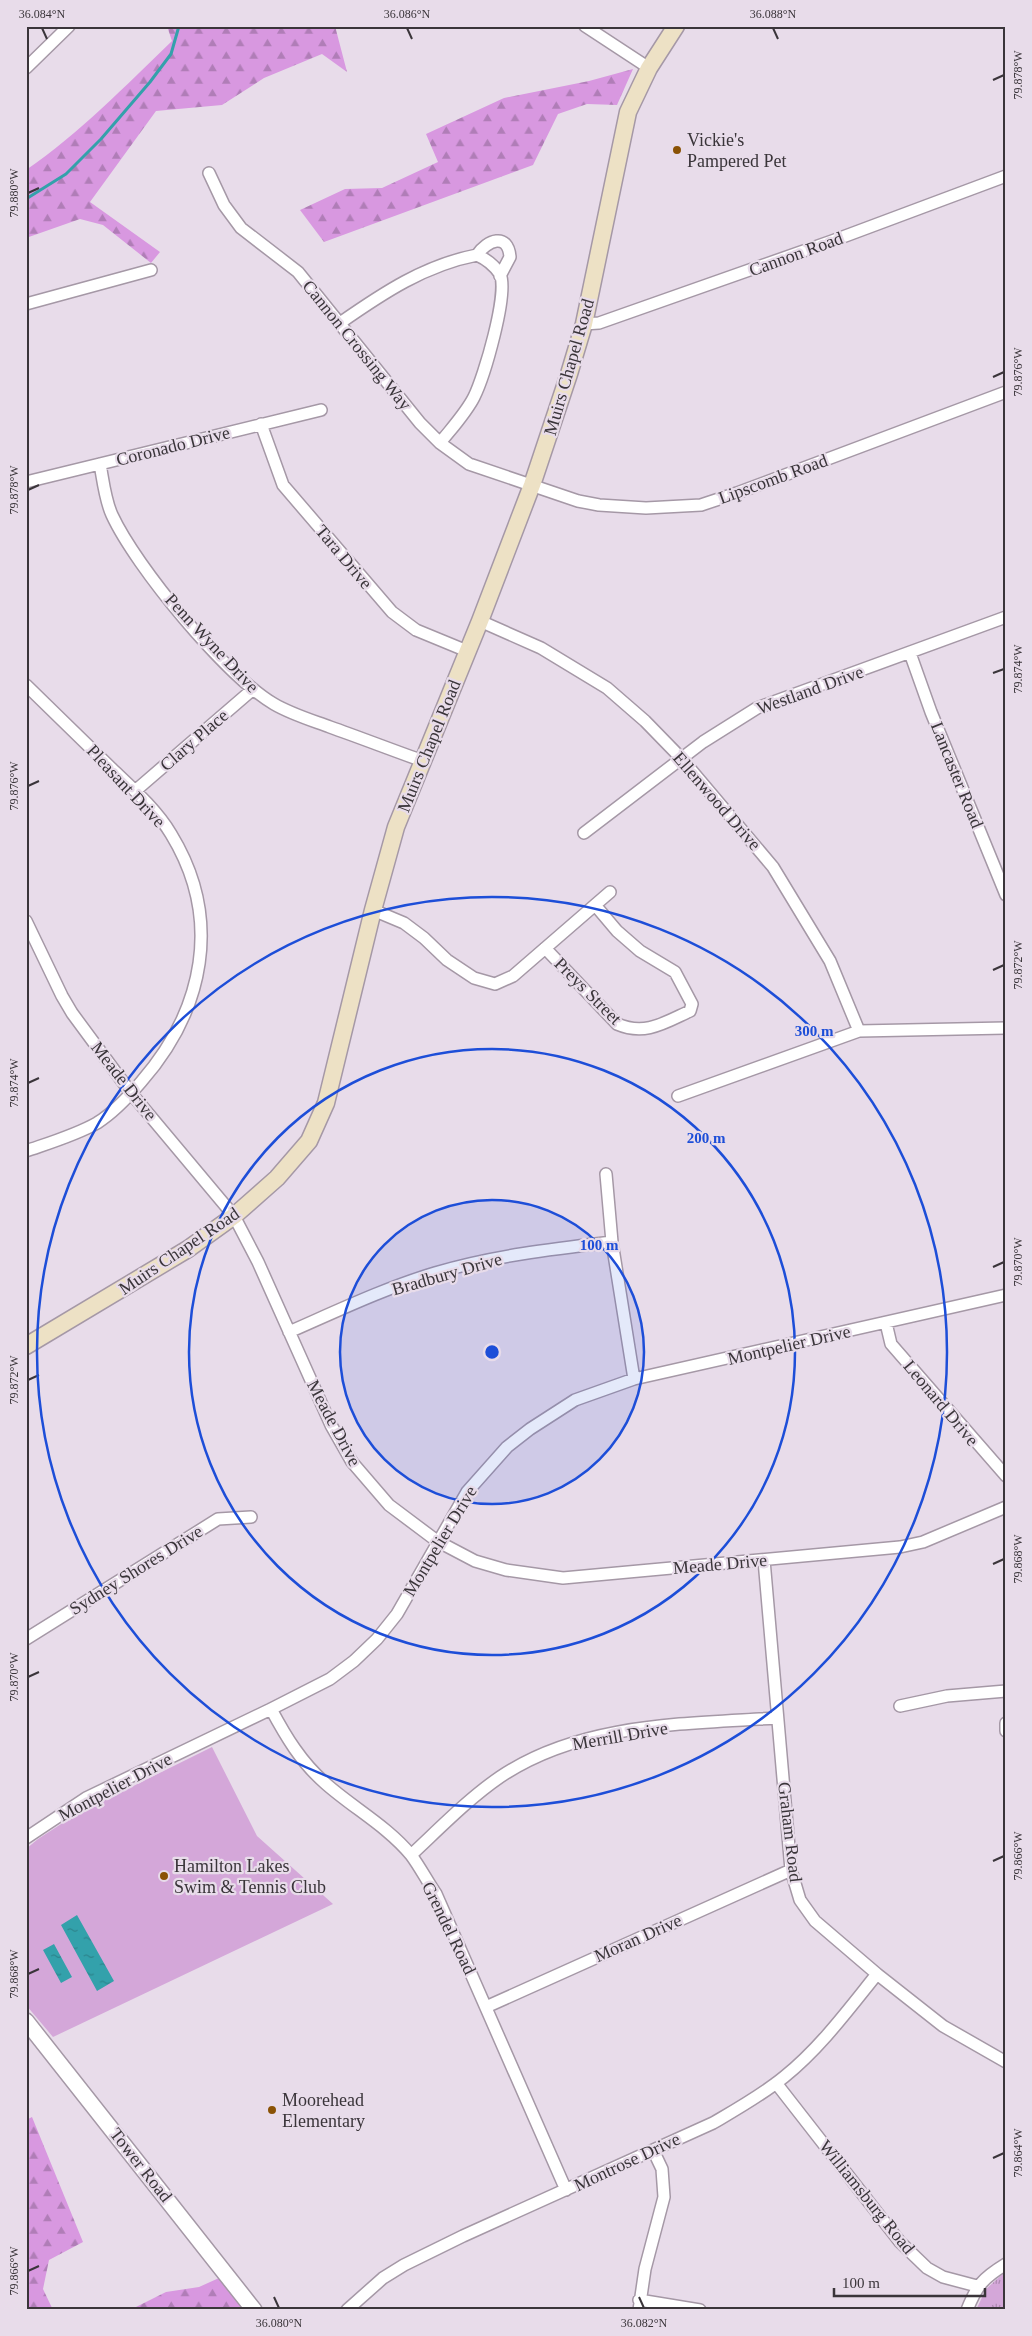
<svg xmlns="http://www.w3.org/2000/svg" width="1032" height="2336" viewBox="0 0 1032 2336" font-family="'Times New Roman',serif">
	<defs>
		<pattern id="forest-firs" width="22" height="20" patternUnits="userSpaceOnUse" patternTransform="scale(1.25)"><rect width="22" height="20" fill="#d898e0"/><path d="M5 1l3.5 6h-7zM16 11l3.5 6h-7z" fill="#b07db7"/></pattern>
		<pattern id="park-tufts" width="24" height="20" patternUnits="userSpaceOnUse" patternTransform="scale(1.25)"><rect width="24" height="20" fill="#d4a7d9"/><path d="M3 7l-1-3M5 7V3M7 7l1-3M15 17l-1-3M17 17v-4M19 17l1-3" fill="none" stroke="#ad89b1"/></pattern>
		<pattern id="water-ripples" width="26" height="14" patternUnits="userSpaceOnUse" patternTransform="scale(1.25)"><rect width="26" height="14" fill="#33a1ab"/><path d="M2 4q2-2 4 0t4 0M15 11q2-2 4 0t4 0" fill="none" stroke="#2c848c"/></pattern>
	</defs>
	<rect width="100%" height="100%" fill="#e8dcea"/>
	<path fill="url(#forest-firs)" d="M 167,26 L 335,26 L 347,72 L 322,54 L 264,78 L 222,105 L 156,111 L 90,202 L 160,252 L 151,263 L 103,225 L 80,219 L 26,238 L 26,170 C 80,133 125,86 172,41 Z
		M 633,69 L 617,105 L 587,104 L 558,114 L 533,165 L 324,242 L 300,210 L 345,189 L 382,188 L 438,162 L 426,134 L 504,98 L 589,81 Z
		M 32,2117 L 83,2242 L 49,2260 L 43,2289 L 53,2310 L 26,2310 L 26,2120 Z
		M 219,2278 L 244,2310 L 130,2310 L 166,2292 L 199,2287 Z"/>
	<path fill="url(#park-tufts)" d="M 1006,2271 L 1006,2310 L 976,2310 L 986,2289 Z"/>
	<path fill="#d4a7d9" d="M 212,1747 L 257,1836 L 333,1904 L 53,2037 L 26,2005 L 26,1849 L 38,1839 L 75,1815 Z"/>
	<path fill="url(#water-ripples)" d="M 77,1915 L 114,1981 L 97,1991 L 61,1925 Z
		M 54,1944 L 72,1977 L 61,1983 L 43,1950 Z"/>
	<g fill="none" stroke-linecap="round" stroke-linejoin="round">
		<path stroke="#33a1ab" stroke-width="3" d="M 26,199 L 66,174 L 101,139 L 150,82 L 171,54 L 179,26"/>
		<defs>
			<path id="minor" d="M 585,26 L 649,68
				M 26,68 L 69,26
				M 209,173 L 224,205 L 241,228 L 298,272 L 420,423 L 440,443 L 469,464 L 578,501 L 599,505 L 646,508 L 701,505 L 737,493 L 1006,392
				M 477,255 C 487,240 508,232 510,257 L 500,276
				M 26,304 L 151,270
				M 340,323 C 383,293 425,265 477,255 C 486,259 494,265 500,274 C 509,293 484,377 474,397 C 466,413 451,429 440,443
				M 584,324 L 599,323 L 832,241 L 1006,176
				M 261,424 L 283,485 L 392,612 L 416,630 L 467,651
				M 100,464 C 103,480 105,500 112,515 C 136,567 226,676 274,704 C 291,714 311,720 330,727 C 361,738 392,750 423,761
				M 26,482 L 321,410
				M 480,621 L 541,648 L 607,688 L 645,721 L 681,758 L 773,867 L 830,961 L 859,1031
				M 910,653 L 931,712 L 1006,895
				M 26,685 C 54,712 82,740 110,767 C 132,788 156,809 171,834 C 223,919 204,1010 141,1082 C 129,1096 113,1113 97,1123 C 76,1135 49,1143 26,1151
				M 135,791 L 252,690
				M 584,833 L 703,742 L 757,708 L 1006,617
				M 373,910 L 404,923 L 424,938 L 447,960 L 474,978 L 495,984 L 513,976 L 610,892
				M 26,921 L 62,996 L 72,1013 L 131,1093 L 234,1216 L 258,1262 L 331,1425 L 352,1462 L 389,1505 L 437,1541 L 475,1561 L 506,1570 L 563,1578 L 900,1547 L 923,1542 L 1006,1507
				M 545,948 L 617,1024 C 645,1036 664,1023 690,1011 L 692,1004 L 675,972 L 640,951 L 617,931 L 595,905
				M 678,1096 L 859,1031 L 1006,1028
				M 606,1174 L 612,1242 L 634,1379
				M 886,1323 L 891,1344 L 1006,1476
				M 289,1332 C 337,1311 385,1288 435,1273 C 492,1256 552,1249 612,1242
				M 764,1560 L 791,1870 L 800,1900 L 815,1921 L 877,1974 L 943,2026 L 1006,2062
				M 26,1639 L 218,1519 L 251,1517
				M 900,1706 L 947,1696 L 1006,1691
				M 271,1709 C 286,1737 301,1762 325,1783 C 353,1808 387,1826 411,1855 C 420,1867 427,1881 436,1894 L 566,2190
				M 1006,1723 L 1006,1731
				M 26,1838 L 86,1798 L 271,1709 L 330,1679 L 354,1661 L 377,1639 L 397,1614 L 467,1492 L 507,1447 L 530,1429 L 575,1400 L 634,1379 L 1006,1295
				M 411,1855 C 439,1829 468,1799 500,1777 C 580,1723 683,1724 776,1718
				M 486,2007 L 791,1870
				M 776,2083 L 900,2242 L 927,2268 L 943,2277 L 977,2286
				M 639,2300 L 700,2310
				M 347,2310 L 383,2278 L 404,2265 L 463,2236 L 713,2123 C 737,2109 762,2095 784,2077 C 820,2048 848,2010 877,1974
				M 639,2310 L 645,2269 L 664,2197 L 662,2169 L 653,2150
				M 967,2310 C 977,2285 983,2278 1006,2264"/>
			<path id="tertiary" d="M 26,2021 L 254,2310"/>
			<path id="secondary" d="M 26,1346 L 188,1249 L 234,1216 L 277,1178 L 309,1141 L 326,1103 L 373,910 L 396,827 L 480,621 L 532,485 L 569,374 L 584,324 L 628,112 L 649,68 L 676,26"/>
		</defs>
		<use href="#minor" stroke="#a598a6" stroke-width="14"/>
		<use href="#tertiary" stroke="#a598a6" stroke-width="18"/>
		<use href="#secondary" stroke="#a598a6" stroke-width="19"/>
		<use href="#minor" stroke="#fff" stroke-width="11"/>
		<use href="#tertiary" stroke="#fff" stroke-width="15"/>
		<use href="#secondary" stroke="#ede1c5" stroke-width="16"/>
	</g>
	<path fill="none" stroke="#3a353a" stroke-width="2" d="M 42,28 L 47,39M 407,28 L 412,39M 773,28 L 778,39M 993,80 L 1004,75M 28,193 L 39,188M 993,377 L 1004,372M 28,490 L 39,485M 993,673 L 1004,669M 28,786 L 39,781M 993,970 L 1004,965M 28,1083 L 39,1078M 993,1267 L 1004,1262M 28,1380 L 39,1375M 993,1564 L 1004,1559M 28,1677 L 39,1672M 993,1861 L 1004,1856M 28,1974 L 39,1969M 993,2158 L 1004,2153M 28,2271 L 39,2266M 274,2297 L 279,2308M 639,2297 L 644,2308"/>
	<circle cx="492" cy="1352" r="152" fill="#1d4ed8" fill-opacity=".12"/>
	<g fill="none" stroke="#1d4ed8" stroke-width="2.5">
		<circle cx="492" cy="1352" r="152"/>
		<circle cx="492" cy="1352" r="303"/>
		<circle cx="492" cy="1352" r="455"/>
	</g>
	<g fill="#8a5205" stroke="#e8dcea" stroke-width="2">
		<circle cx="677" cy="150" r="5"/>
		<circle cx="164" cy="1876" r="5"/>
		<circle cx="272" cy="2110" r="5"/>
	</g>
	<g text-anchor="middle" stroke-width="4.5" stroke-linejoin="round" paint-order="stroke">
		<g font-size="18" fill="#3a353a" stroke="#e8dcea" text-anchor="start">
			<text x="687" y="146">Vickie's<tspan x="687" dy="21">Pampered Pet</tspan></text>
			<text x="174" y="1872">Hamilton Lakes<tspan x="174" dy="21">Swim &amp; Tennis Club</tspan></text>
			<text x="282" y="2106">Moorehead<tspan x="282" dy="21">Elementary</tspan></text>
		</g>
		<g font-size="18" fill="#3a353a" stroke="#e8dcea">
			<text transform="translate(796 254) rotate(-20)" y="6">Cannon Road</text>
			<text transform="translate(357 345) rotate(51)" y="6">Cannon Crossing Way</text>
			<text transform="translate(569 367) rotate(-74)" y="6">Muirs Chapel Road</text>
			<text transform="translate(173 446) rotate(-14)" y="6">Coronado Drive</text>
			<text transform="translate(773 479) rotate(-20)" y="6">Lipscomb Road</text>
			<text transform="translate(344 557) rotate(50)" y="6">Tara Drive</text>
			<text transform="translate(212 643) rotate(47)" y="6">Penn Wyne Drive</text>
			<text transform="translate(810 690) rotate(-20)" y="6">Westland Drive</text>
			<text transform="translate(194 740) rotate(-41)" y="6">Clary Place</text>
			<text transform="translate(429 746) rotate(-68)" y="6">Muirs Chapel Road</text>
			<text transform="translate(957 775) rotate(68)" y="6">Lancaster Road</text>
			<text transform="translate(126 786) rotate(47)" y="6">Pleasant Drive</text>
			<text transform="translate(717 801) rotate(49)" y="6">Ellenwood Drive</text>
			<text transform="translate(588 991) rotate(45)" y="6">Preys Street</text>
			<text transform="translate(124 1081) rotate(52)" y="6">Meade Drive</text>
			<text transform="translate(179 1251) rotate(-34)" y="6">Muirs Chapel Road</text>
			<text transform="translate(447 1274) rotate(-16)" y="6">Bradbury Drive</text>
			<text transform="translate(789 1345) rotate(-13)" y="6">Montpelier Drive</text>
			<text transform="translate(941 1403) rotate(50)" y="6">Leonard Drive</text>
			<text transform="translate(334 1423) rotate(62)" y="6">Meade Drive</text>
			<text transform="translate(440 1541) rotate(-59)" y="6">Montpelier Drive</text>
			<text transform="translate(720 1564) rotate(-5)" y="6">Meade Drive</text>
			<text transform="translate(136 1570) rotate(-32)" y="6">Sydney Shores Drive</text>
			<text transform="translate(620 1736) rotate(-10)" y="6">Merrill Drive</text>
			<text transform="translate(115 1787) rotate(-28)" y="6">Montpelier Drive</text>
			<text transform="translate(790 1832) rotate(83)" y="6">Graham Road</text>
			<text transform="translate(449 1928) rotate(64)" y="6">Grendel Road</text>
			<text transform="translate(638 1938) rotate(-24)" y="6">Moran Drive</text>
			<text transform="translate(627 2162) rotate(-25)" y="6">Montrose Drive</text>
			<text transform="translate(141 2165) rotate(52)" y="6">Tower Road</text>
			<text transform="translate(867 2197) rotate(51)" y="6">Williamsburg Road</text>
		</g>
	</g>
	<circle cx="492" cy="1352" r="8" fill="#1d4ed8" stroke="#e8dcea" stroke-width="2.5"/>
	<g font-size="15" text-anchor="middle" font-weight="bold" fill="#1d4ed8" stroke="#e8dcea" stroke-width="4.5" stroke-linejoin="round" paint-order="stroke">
		<text x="814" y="1036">300 m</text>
		<text x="706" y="1143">200 m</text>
		<text x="599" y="1250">100 m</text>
	</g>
	<rect width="1032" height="2336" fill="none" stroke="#e8dcea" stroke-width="55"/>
	<path d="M834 2288v8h151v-8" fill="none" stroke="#3a353a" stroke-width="2.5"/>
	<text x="842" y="2288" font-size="15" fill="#3a353a" stroke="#e8dcea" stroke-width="4" paint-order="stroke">100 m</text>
	<rect x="28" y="28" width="976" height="2280" fill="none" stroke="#3a353a" stroke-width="2"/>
	<g font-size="12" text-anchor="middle" fill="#3a353a">
		<text x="42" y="18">36.084°N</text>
		<text x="407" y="18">36.086°N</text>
		<text x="773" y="18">36.088°N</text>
		<text transform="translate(1018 75) rotate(-90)" y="4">79.878°W</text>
		<text transform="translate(14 193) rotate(-90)" y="4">79.880°W</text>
		<text transform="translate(1018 372) rotate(-90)" y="4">79.876°W</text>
		<text transform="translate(14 490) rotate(-90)" y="4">79.878°W</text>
		<text transform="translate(1018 669) rotate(-90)" y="4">79.874°W</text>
		<text transform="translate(14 786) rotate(-90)" y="4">79.876°W</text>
		<text transform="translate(1018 965) rotate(-90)" y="4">79.872°W</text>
		<text transform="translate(14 1083) rotate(-90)" y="4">79.874°W</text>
		<text transform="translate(1018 1262) rotate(-90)" y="4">79.870°W</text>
		<text transform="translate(14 1380) rotate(-90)" y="4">79.872°W</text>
		<text transform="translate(1018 1559) rotate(-90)" y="4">79.868°W</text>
		<text transform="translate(14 1677) rotate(-90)" y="4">79.870°W</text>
		<text transform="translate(1018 1856) rotate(-90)" y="4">79.866°W</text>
		<text transform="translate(14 1974) rotate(-90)" y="4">79.868°W</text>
		<text transform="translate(1018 2153) rotate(-90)" y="4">79.864°W</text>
		<text transform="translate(14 2271) rotate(-90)" y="4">79.866°W</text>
		<text x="279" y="2327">36.080°N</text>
		<text x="644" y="2327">36.082°N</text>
	</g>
</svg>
